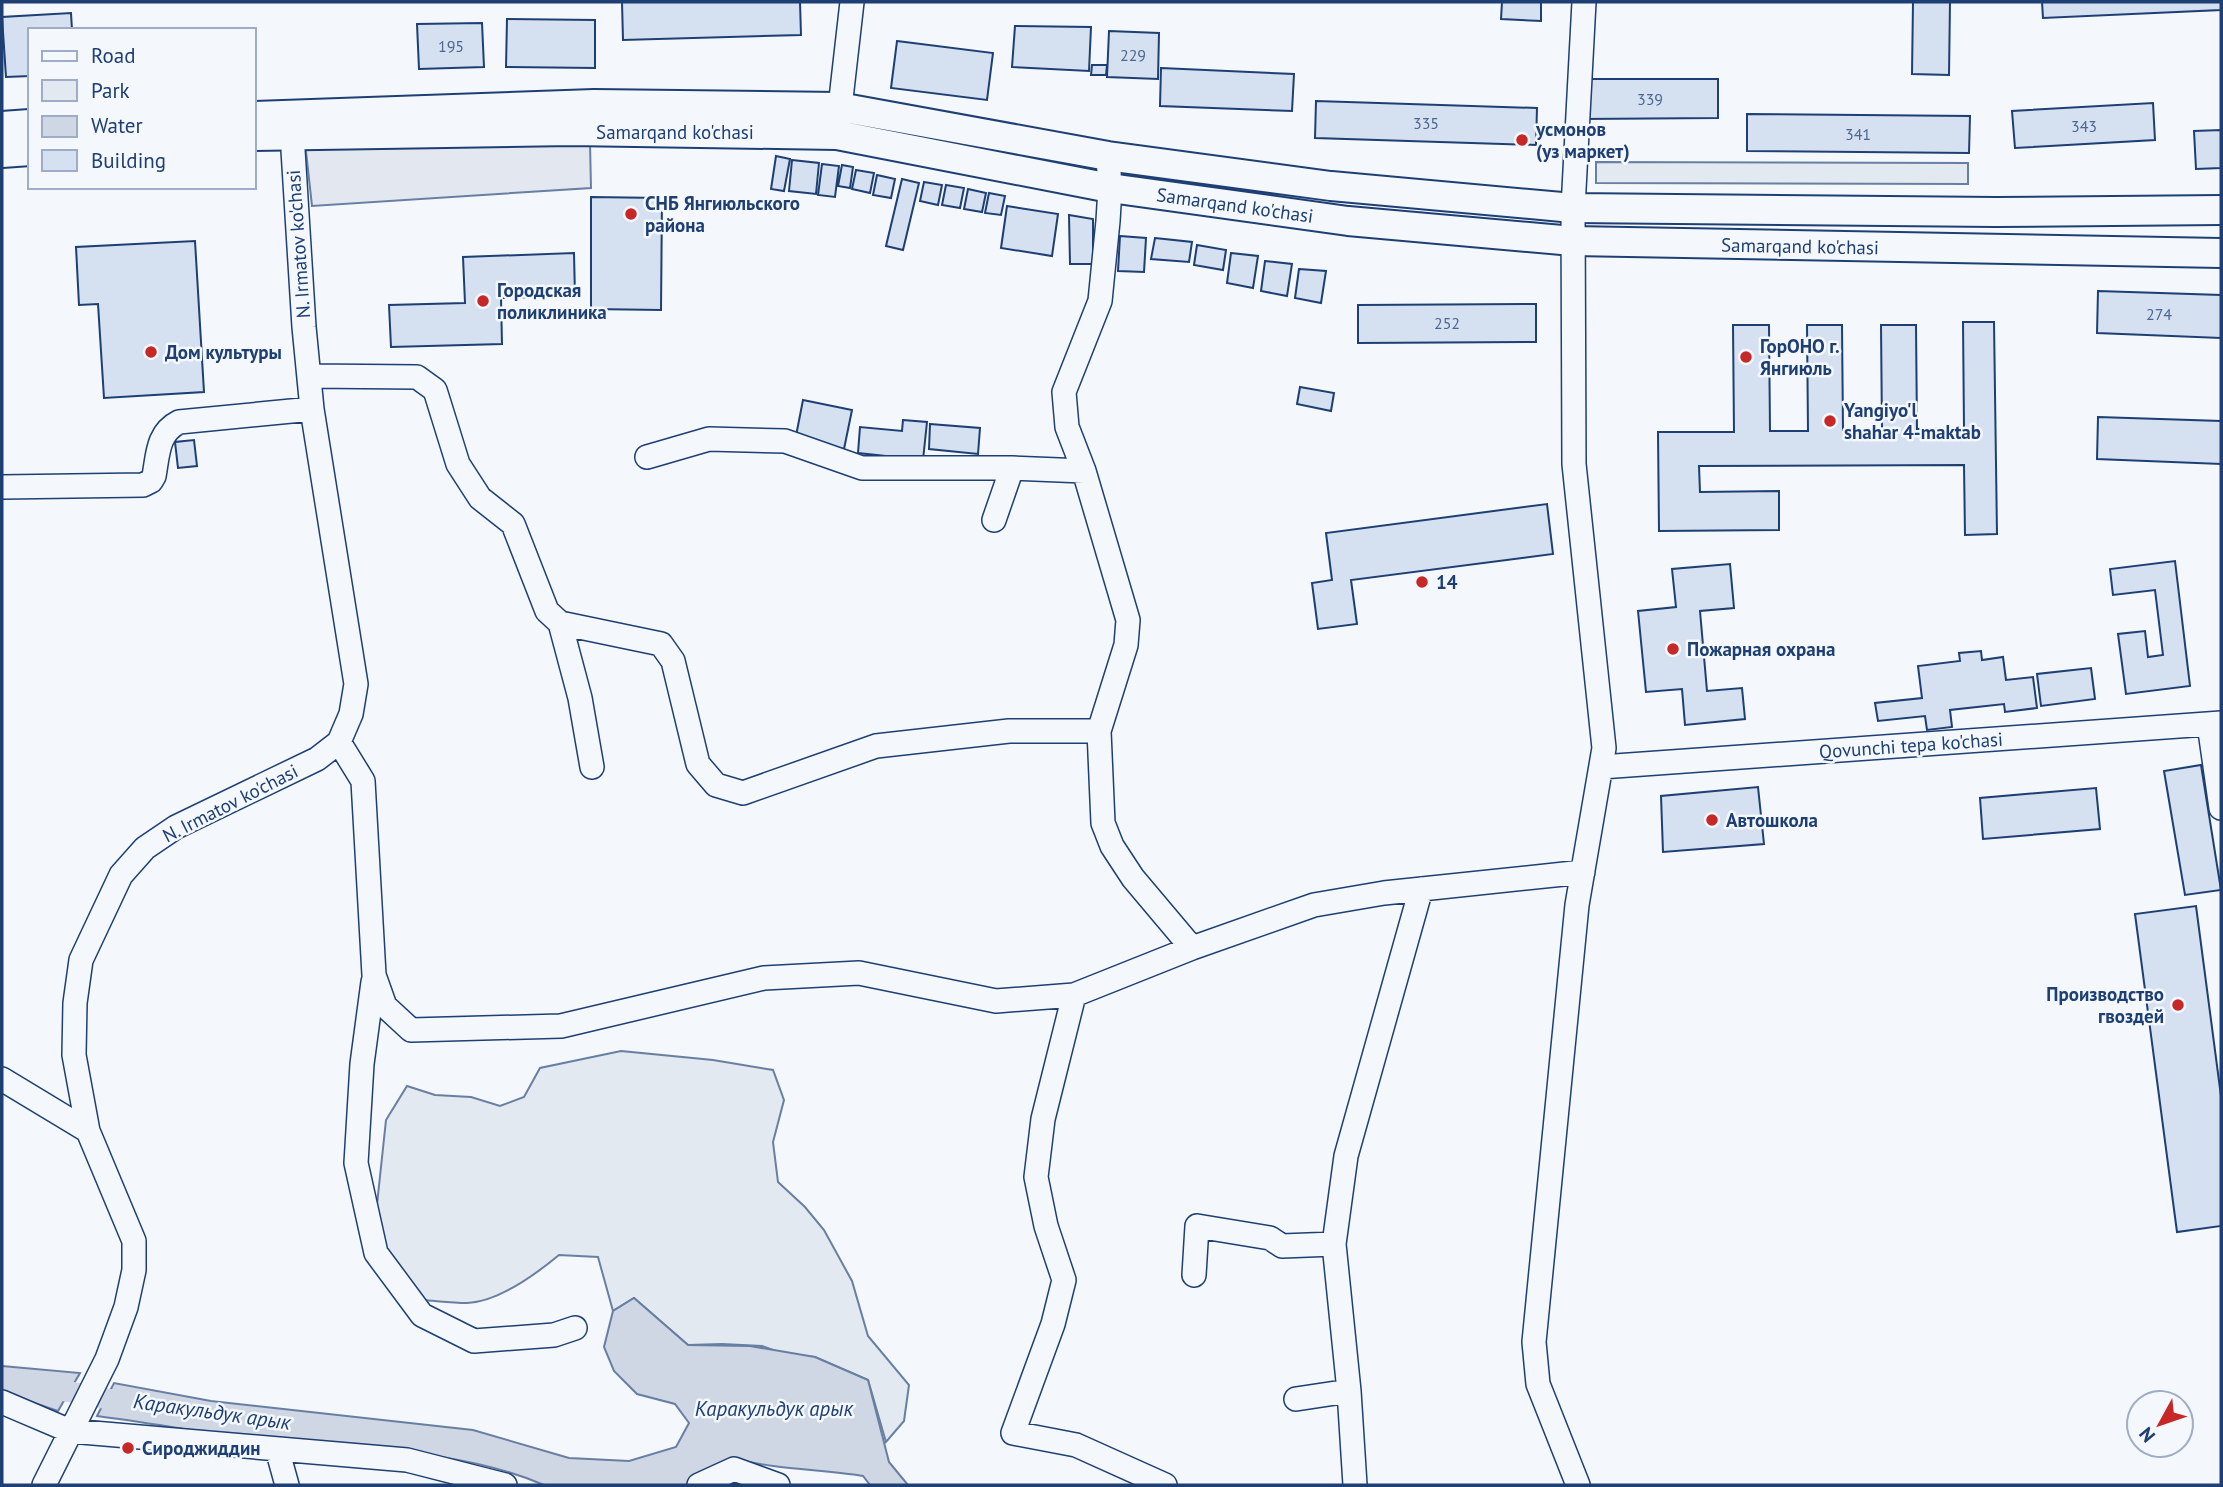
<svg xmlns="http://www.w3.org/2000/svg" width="2223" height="1487" viewBox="0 0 2223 1487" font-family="'PT Sans',sans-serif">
	<rect width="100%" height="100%" fill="#f4f7fb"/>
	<path fill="#e3e9f0" stroke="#687fa3" stroke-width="2" d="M 1596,162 L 1968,163 L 1968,184 L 1596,183 Z
		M 621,1051 L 713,1060 L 773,1070 L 784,1100 L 773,1142 L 778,1182 L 805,1207 L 824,1230 L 852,1281 L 868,1336 L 909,1385 L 904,1421 L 886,1442 L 868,1380 L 815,1357 L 787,1355 L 762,1346 L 722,1344 L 688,1345 L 634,1298 L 613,1311 L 598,1257 L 559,1255 C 536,1274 498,1302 467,1303 C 452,1303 437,1301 422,1300 L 386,1254 L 376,1214 L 386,1120 L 407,1086 L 435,1095 L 471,1097 L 500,1106 L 524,1097 L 540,1068 Z"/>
	<path fill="#e3e8f0" stroke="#687fa3" stroke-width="2" d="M 305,142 L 590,143 L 591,188 L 312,206 Z"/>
	<path fill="#cfd7e4" stroke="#687fa3" stroke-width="2" d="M 634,1298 L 688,1345 L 750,1346 L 815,1357 L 868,1380 L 889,1462 L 908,1485 L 870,1485 L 863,1476 C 820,1469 776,1470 733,1458 L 687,1485 L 544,1485 C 463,1450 369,1450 282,1442 C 220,1436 159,1424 97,1416 L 114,1383 L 211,1401 L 473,1430 L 569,1458 L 629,1461 L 676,1447 L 689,1423 L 675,1404 L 637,1394 L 614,1371 L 604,1347 L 613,1311 Z
		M 2,1366 L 80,1373 L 58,1411 L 2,1392 Z"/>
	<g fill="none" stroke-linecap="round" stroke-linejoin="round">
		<path stroke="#cfd7e4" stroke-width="21" d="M 2,1379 L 134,1404"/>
	</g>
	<path fill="#d5e0f0" stroke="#1d3f73" stroke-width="2" d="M 622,2 L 800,2 L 801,35 L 623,40 Z
		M 1502,2 L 1541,2 L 1541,21 L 1501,19 Z
		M 1913,2 L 1950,2 L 1949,75 L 1912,74 Z
		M 2042,2 L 2221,2 L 2221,10 L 2043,18 Z
		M 71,13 L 72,30 L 30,30 L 30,76 L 6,77 L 2,17 Z
		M 507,19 L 595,20 L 595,68 L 506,67 Z
		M 482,23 L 484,67 L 419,69 L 417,24 Z
		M 1015,26 L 1091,27 L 1089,71 L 1012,67 Z
		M 1109,31 L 1159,33 L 1158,79 L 1107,77 Z
		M 897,41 L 993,53 L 987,100 L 891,88 Z
		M 1092,65 L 1107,65 L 1106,75 L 1091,75 Z
		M 1161,68 L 1294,74 L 1292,111 L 1160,106 Z
		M 1581,79 L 1718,79 L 1718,118 L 1581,119 Z
		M 1316,101 L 1537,108 L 1536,145 L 1315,138 Z
		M 2153,103 L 2155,140 L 2015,148 L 2012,111 Z
		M 1747,114 L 1970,116 L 1969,153 L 1747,151 Z
		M 2221,130 L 2221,168 L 2196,169 L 2194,131 Z
		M 776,156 L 790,159 L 784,191 L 771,189 Z
		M 792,160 L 819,163 L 816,194 L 789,191 Z
		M 822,164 L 839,166 L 835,197 L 818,195 Z
		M 842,165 L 853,167 L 850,188 L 838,186 Z
		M 856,170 L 874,173 L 870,193 L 852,189 Z
		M 877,175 L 895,179 L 891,198 L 873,195 Z
		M 902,179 L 919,183 L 903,250 L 886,246 Z
		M 924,182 L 942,185 L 938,205 L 920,201 Z
		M 946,185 L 964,188 L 960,208 L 942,205 Z
		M 968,189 L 986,193 L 982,212 L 964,209 Z
		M 989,193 L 1005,196 L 1001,215 L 985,213 Z
		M 591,197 L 662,198 L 661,310 L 591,309 Z
		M 1007,206 L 1058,214 L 1052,256 L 1001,248 Z
		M 1069,215 L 1093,219 L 1093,264 L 1070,264 Z
		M 1120,236 L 1146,238 L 1144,272 L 1118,271 Z
		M 1155,238 L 1192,242 L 1189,262 L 1151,259 Z
		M 195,241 L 204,392 L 104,398 L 98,304 L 79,305 L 76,247 Z
		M 1197,245 L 1226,250 L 1223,270 L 1194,265 Z
		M 574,253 L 575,296 L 501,298 L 502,344 L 391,347 L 389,305 L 465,303 L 463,257 Z
		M 1231,253 L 1258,256 L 1253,288 L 1227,283 Z
		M 1265,261 L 1292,264 L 1287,296 L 1261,291 Z
		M 1299,269 L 1326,271 L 1321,303 L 1295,298 Z
		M 2098,291 L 2221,295 L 2221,338 L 2097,333 Z
		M 1536,304 L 1536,342 L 1358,343 L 1358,305 Z
		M 1963,322 L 1994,322 L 1997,534 L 1965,535 L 1964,465 L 1699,466 L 1700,492 L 1779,491 L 1779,530 L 1659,531 L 1658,432 L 1734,432 L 1733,325 L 1769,325 L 1770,431 L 1808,431 L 1807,325 L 1842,325 L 1843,430 L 1882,430 L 1881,325 L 1916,325 L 1917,429 L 1964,428 Z
		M 1300,387 L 1334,393 L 1331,411 L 1297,404 Z
		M 803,400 L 852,410 L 844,449 L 795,441 Z
		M 2098,417 L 2221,421 L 2221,464 L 2097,459 Z
		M 903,420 L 927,422 L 923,460 L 858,453 L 860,427 L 902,431 Z
		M 930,424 L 980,428 L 978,454 L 929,449 Z
		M 194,440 L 197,466 L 178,468 L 175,442 Z
		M 1547,504 L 1553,554 L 1351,580 L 1357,624 L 1318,629 L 1312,583 L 1332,580 L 1326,533 Z
		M 2175,561 L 2190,686 L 2126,694 L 2118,634 L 2145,631 L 2148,657 L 2163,655 L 2155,590 L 2113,595 L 2110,569 Z
		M 1730,564 L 1734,608 L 1700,611 L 1707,691 L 1742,688 L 1745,719 L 1685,725 L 1682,689 L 1646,692 L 1638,611 L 1676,607 L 1672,569 Z
		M 1981,651 L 1982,660 L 2003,657 L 2006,680 L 2033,677 L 2037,708 L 2005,712 L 2004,704 L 1950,710 L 1952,727 L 1927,730 L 1925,716 L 1878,721 L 1875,703 L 1922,698 L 1918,666 L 1960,661 L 1959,653 Z
		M 2091,668 L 2095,699 L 2041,706 L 2037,674 Z
		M 2201,765 L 2221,890 L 2185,895 L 2164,771 Z
		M 1758,787 L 1764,844 L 1663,852 L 1661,796 Z
		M 2096,788 L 2100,829 L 1983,839 L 1980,798 Z
		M 2196,906 L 2221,1096 L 2221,1226 L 2177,1232 L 2135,914 Z"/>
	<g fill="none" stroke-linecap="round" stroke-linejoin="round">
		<defs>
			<path id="minor" d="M 838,125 L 852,2
				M 1108,156 L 1110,188 L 1108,221 L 1100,301 L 1064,392 L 1067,427 L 1084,471 L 1128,620 L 1126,645 L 1099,731 L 1103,823 L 1112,846 L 1133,878 L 1192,948
				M 309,376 L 417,377 L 435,390 L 458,464 L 480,498 L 513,524 L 547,611 L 560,623 L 661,644 L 673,661 L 698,764 L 716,785 L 743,793 L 876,746 L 1009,731 L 1099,731
				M 647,457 L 709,439 L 785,441 L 862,468 L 1012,468 L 1084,471
				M 2,487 L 143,485 L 151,481 L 154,476 C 158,455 157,433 179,422 L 312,409
				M 994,520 L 1012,468
				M 560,623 L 580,698 L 592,767
				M 2209,724 L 2221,808
				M 339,742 L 363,781 L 374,975 L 385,1006 L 411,1030 L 561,1026 L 764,978 L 859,973 L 996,1001 L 1074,995 L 1192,948 L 1314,905 L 1384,893 L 1583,872
				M 1601,767 L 2221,723
				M 373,982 L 362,1064 L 356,1163 L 376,1253 L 422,1315 L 474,1341 L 554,1335 L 575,1328
				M 1074,995 L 1043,1119 L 1036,1177 L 1046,1226 L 1064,1280 L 1053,1324 L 1013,1433 L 1076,1445 L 1165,1485
				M 2,1079 L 88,1131
				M 1334,1244 L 1346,1156 L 1421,889
				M 1194,1275 L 1197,1226 L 1270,1238 L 1282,1246 L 1334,1244 L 1349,1391
				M 1296,1399 L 1349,1391 L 1355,1485
				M 2,1402 L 70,1431 L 407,1460 L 505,1485
				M 277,1449 L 287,1485
				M 44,1485 L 107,1359 L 126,1307 L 134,1270 L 134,1241 L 88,1131 L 74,1055 L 75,1003 L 81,960 L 121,875 L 145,848 L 176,827 L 317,759 L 339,742 L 351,714 L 356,684 L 312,409 L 304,327 L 292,134
				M 699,1485 L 734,1469 L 778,1485
				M 1578,1485 L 1538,1384 L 1534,1342 L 1577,905 L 1604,748 L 1574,464 L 1573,208 L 1584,2"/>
			<path id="major" d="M 254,116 L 594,104 L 839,107 L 1108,156 L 1331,186 L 1573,208 L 1996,212 L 2221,210
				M 2,126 L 30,124
				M 254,136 L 571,131 L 837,135 L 1110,188 L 1348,221 L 1573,241 L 2221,253
				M 2,153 L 30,151"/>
		</defs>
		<use href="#minor" stroke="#1d3f73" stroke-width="26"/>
		<use href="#major" stroke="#1d3f73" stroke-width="32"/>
		<use href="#minor" stroke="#f4f7fb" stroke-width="23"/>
		<use href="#major" stroke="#f4f7fb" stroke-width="28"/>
	</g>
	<g fill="#c62828" stroke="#f4f7fb" stroke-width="2.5">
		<circle cx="1522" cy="140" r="7"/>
		<circle cx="631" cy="214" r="7"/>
		<circle cx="483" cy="301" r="7"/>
		<circle cx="151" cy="352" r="7"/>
		<circle cx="1746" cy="357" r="7"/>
		<circle cx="1830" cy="421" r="7"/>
		<circle cx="1422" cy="582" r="7"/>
		<circle cx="1673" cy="649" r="7"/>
		<circle cx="1712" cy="820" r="7"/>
		<circle cx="2178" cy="1005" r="7"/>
		<circle cx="128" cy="1448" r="7"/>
	</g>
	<g text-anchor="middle" stroke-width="5" stroke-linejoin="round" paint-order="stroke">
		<g font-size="16" fill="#4b6792">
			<text x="451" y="52">195</text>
			<text x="1133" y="61">229</text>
			<text x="1650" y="105">339</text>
			<text x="1426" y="129">335</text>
			<text x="2084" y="132">343</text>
			<text x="1858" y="140">341</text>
			<text x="2159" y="320">274</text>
			<text x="1447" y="329">252</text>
		</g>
		<g font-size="19" font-weight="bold" fill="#1d3f73" stroke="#f4f7fb" text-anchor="start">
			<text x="1536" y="136">усмонов<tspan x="1536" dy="22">(уз маркет)</tspan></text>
			<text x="645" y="210">СНБ Янгиюльского<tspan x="645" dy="22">района</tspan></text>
			<text x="497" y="297">Городская<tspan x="497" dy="22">поликлиника</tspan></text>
			<text x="1760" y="353">ГорОНО г.<tspan x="1760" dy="22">Янгиюль</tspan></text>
			<text x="165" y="359">Дом культуры</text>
			<text x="1844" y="417">Yangiyo'l<tspan x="1844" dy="22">shahar 4-maktab</tspan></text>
			<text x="1436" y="589">14</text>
			<text x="1687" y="656">Пожарная охрана</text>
			<text x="1726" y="827">Автошкола</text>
			<text x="2164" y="1001" text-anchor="end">Производство<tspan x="2164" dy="22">гвоздей</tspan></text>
			<text x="142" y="1455">Сироджиддин</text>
		</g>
		<g font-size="19" fill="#1d3f73" stroke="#f4f7fb">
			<text x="675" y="139">Samarqand ko'chasi</text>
			<text transform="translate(1235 205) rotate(8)" y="7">Samarqand ko'chasi</text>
			<text transform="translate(298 244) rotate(-94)" y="7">N. Irmatov ko'chasi</text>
			<text transform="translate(1800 246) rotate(1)" y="7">Samarqand ko'chasi</text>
			<text transform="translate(1911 745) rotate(-4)" y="7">Qovunchi tepa ko'chasi</text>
			<text transform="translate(230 803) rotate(-27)" y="7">N. Irmatov ko'chasi</text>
		</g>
		<g font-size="21" font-style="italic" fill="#1d3f73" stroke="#f4f7fb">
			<text x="774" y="1416">Каракульдук арык</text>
			<text transform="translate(212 1412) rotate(8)" y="7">Каракульдук арык</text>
		</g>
	</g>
	<rect width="2223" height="1487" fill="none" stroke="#1d3f73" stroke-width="7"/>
	<rect x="28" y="28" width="228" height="161" fill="#f4f7fb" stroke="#9eadc5" stroke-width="2"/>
	<rect x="42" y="51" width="35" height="10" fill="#f4f7fb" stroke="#9eadc5" stroke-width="2"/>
	<text x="91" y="63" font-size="21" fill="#1d3f73">Road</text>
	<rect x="42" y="80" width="35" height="21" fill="#e3e9f0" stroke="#9eadc5" stroke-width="2"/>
	<text x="91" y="98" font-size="21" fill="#1d3f73">Park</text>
	<rect x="42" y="116" width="35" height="21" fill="#cfd7e4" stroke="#9eadc5" stroke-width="2"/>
	<text x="91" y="133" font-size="21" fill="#1d3f73">Water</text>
	<rect x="42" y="150" width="35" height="21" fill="#d5e0f0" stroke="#9eadc5" stroke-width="2"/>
	<text x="91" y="168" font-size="21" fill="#1d3f73">Building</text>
	<g transform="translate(2160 1424) rotate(230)"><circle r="33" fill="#f4f7fb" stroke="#9eadc5" stroke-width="2"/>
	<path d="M0-5L12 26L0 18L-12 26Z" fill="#c62828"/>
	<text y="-10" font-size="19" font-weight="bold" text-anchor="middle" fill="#1d3f73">N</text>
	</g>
</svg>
